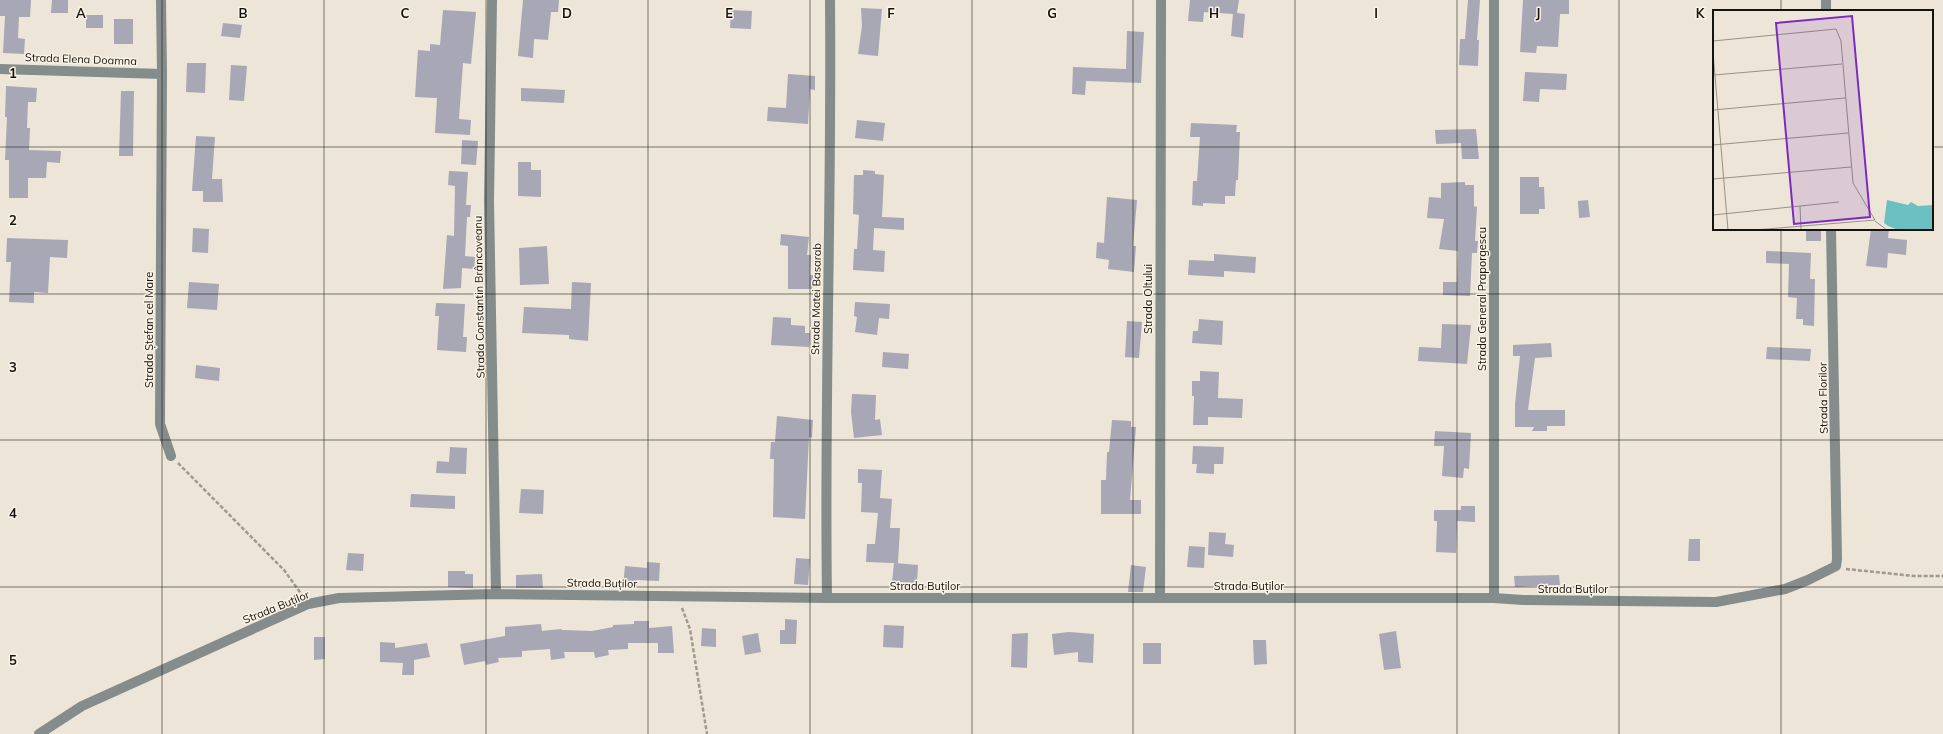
<svg xmlns="http://www.w3.org/2000/svg" width="1943" height="734" viewBox="0 0 1943 734" font-family="Mulish,sans-serif">
	<rect width="100%" height="100%" fill="#ede5d7"/>
	<path fill="#a8a7b5" d="M 0,0 L 31,0 L 30,17 L 19,17 L 18,38 L 25,39 L 24,54 L 3,53 L 5,16 L 0,16 Z
		M 52,0 L 68,0 L 68,13 L 51,13 Z
		M 523,0 L 559,0 L 558,12 L 551,12 L 548,40 L 534,39 L 533,58 L 518,56 Z
		M 1190,0 L 1239,0 L 1237,13 L 1245,14 L 1243,38 L 1231,36 L 1233,14 L 1204,12 L 1203,22 L 1188,21 Z
		M 1468,0 L 1480,0 L 1477,40 L 1479,40 L 1478,66 L 1459,65 L 1460,39 L 1465,39 Z
		M 1523,0 L 1569,0 L 1569,14 L 1560,14 L 1558,47 L 1537,46 L 1536,53 L 1520,52 Z
		M 861,8 L 882,9 L 878,56 L 858,54 L 862,26 Z
		M 443,10 L 476,12 L 471,64 L 463,63 L 459,119 L 471,120 L 470,135 L 435,133 L 437,98 L 415,97 L 418,50 L 430,51 L 430,44 L 440,45 Z
		M 731,10 L 752,11 L 751,29 L 730,28 Z
		M 86,15 L 103,15 L 103,28 L 86,28 Z
		M 114,19 L 133,19 L 133,44 L 114,44 Z
		M 223,23 L 242,25 L 240,38 L 221,36 Z
		M 1127,31 L 1144,32 L 1141,83 L 1086,81 L 1085,95 L 1072,94 L 1073,67 L 1126,69 Z
		M 187,63 L 206,63 L 205,93 L 186,92 Z
		M 231,65 L 247,66 L 244,101 L 229,100 Z
		M 1525,72 L 1567,74 L 1566,90 L 1540,89 L 1539,102 L 1523,101 Z
		M 788,74 L 815,76 L 815,90 L 810,89 L 808,124 L 767,121 L 768,107 L 786,108 Z
		M 6,86 L 37,88 L 36,102 L 28,102 L 27,128 L 30,128 L 29,150 L 61,151 L 60,163 L 47,162 L 46,178 L 28,178 L 28,198 L 9,198 L 9,160 L 5,160 L 7,117 L 5,117 Z
		M 521,88 L 565,90 L 564,103 L 521,101 Z
		M 121,91 L 134,91 L 133,156 L 119,156 Z
		M 857,120 L 885,123 L 883,141 L 855,138 Z
		M 1191,123 L 1237,125 L 1236,132 L 1240,132 L 1238,180 L 1236,180 L 1235,196 L 1225,196 L 1225,204 L 1203,203 L 1203,206 L 1192,205 L 1193,181 L 1197,181 L 1200,137 L 1190,137 Z
		M 1476,129 L 1479,159 L 1462,159 L 1461,143 L 1436,144 L 1435,130 Z
		M 196,136 L 215,137 L 212,179 L 222,179 L 223,202 L 203,202 L 203,191 L 192,191 Z
		M 462,140 L 478,141 L 476,165 L 461,164 Z
		M 518,162 L 531,162 L 531,170 L 541,170 L 541,197 L 518,196 Z
		M 863,170 L 875,171 L 875,174 L 884,175 L 882,217 L 904,218 L 904,230 L 874,228 L 873,250 L 885,251 L 884,272 L 853,270 L 854,249 L 857,249 L 859,215 L 853,214 L 854,175 L 863,175 Z
		M 449,171 L 468,172 L 466,205 L 471,205 L 470,217 L 467,217 L 465,256 L 475,257 L 474,269 L 462,268 L 461,288 L 443,289 L 447,235 L 454,236 L 455,186 L 448,185 Z
		M 1520,177 L 1539,177 L 1539,187 L 1544,187 L 1545,209 L 1539,209 L 1539,214 L 1520,214 Z
		M 1465,182 L 1465,185 L 1474,185 L 1474,206 L 1477,207 L 1475,241 L 1478,241 L 1477,253 L 1472,253 L 1470,296 L 1443,295 L 1443,282 L 1457,282 L 1458,251 L 1439,249 L 1444,219 L 1427,218 L 1429,197 L 1441,198 L 1441,183 Z
		M 1107,197 L 1137,200 L 1133,246 L 1136,246 L 1134,272 L 1108,269 L 1109,260 L 1096,258 L 1097,242 L 1104,243 Z
		M 1588,200 L 1590,217 L 1579,218 L 1578,201 Z
		M 193,228 L 209,229 L 208,253 L 192,252 Z
		M 1871,229 L 1889,229 L 1888,238 L 1907,240 L 1906,255 L 1888,253 L 1887,268 L 1866,266 Z
		M 1806,230 L 1821,230 L 1821,241 L 1806,241 Z
		M 781,234 L 809,237 L 807,255 L 811,255 L 810,275 L 813,275 L 812,289 L 788,289 L 788,246 L 780,245 Z
		M 7,238 L 68,240 L 67,258 L 50,257 L 48,293 L 34,292 L 34,303 L 9,302 L 11,262 L 6,262 Z
		M 547,246 L 549,284 L 520,285 L 519,248 Z
		M 1766,251 L 1811,253 L 1810,279 L 1815,279 L 1814,326 L 1803,325 L 1803,319 L 1796,319 L 1797,298 L 1788,297 L 1789,264 L 1766,263 Z
		M 1214,254 L 1256,257 L 1255,273 L 1224,271 L 1224,277 L 1188,275 L 1189,260 L 1214,261 Z
		M 189,282 L 219,284 L 217,310 L 187,308 Z
		M 572,282 L 591,283 L 588,341 L 569,339 L 569,335 L 522,333 L 524,307 L 571,309 Z
		M 855,302 L 890,304 L 889,319 L 879,318 L 877,335 L 855,332 L 857,317 L 854,316 Z
		M 436,303 L 465,304 L 463,337 L 467,337 L 466,352 L 437,350 L 439,316 L 435,316 Z
		M 773,317 L 791,318 L 791,325 L 805,326 L 805,333 L 810,333 L 809,347 L 771,345 Z
		M 1199,319 L 1223,321 L 1222,345 L 1192,343 L 1193,331 L 1198,331 Z
		M 1127,321 L 1142,322 L 1139,358 L 1125,357 Z
		M 1442,324 L 1471,325 L 1467,364 L 1418,361 L 1419,347 L 1441,348 Z
		M 1551,343 L 1552,357 L 1535,358 L 1528,410 L 1565,410 L 1565,426 L 1547,426 L 1547,431 L 1532,431 L 1534,427 L 1515,427 L 1515,404 L 1520,356 L 1513,356 L 1513,345 Z
		M 1767,347 L 1811,349 L 1810,361 L 1766,359 Z
		M 883,352 L 909,354 L 908,369 L 882,367 Z
		M 196,365 L 220,368 L 219,381 L 195,378 Z
		M 1200,371 L 1219,372 L 1218,398 L 1243,399 L 1242,418 L 1208,417 L 1208,425 L 1193,425 L 1194,396 L 1192,396 L 1192,381 L 1200,381 Z
		M 852,394 L 876,395 L 875,420 L 880,419 L 882,435 L 854,438 L 851,412 Z
		M 777,416 L 813,420 L 812,438 L 809,437 L 805,519 L 773,517 L 774,459 L 770,459 L 771,442 L 775,442 Z
		M 1112,420 L 1131,421 L 1131,427 L 1136,427 L 1130,500 L 1141,500 L 1141,514 L 1101,514 L 1101,480 L 1106,480 L 1107,452 L 1109,452 Z
		M 1435,431 L 1471,433 L 1469,469 L 1464,468 L 1463,478 L 1442,476 L 1444,446 L 1434,446 Z
		M 1193,446 L 1224,447 L 1223,464 L 1214,464 L 1214,474 L 1196,473 L 1197,464 L 1192,464 Z
		M 450,447 L 467,448 L 466,474 L 436,473 L 437,461 L 449,462 Z
		M 858,469 L 882,470 L 880,498 L 892,499 L 890,528 L 900,528 L 898,563 L 895,563 L 918,565 L 917,583 L 892,582 L 894,563 L 866,562 L 867,544 L 875,544 L 878,513 L 861,512 L 862,483 L 858,483 Z
		M 521,489 L 544,490 L 543,514 L 519,513 Z
		M 411,494 L 455,496 L 455,509 L 410,507 Z
		M 1461,506 L 1475,506 L 1475,522 L 1457,521 L 1456,553 L 1436,552 L 1437,521 L 1434,521 L 1434,510 L 1461,510 Z
		M 1209,532 L 1226,533 L 1225,544 L 1234,545 L 1233,557 L 1208,555 Z
		M 1689,539 L 1700,539 L 1700,561 L 1688,561 Z
		M 1189,546 L 1205,547 L 1204,568 L 1187,567 Z
		M 348,553 L 364,554 L 363,571 L 346,570 Z
		M 796,558 L 810,559 L 808,585 L 794,584 Z
		M 647,562 L 660,563 L 659,581 L 637,580 L 637,587 L 623,586 L 625,566 L 647,568 Z
		M 1131,565 L 1146,567 L 1143,592 L 1128,592 Z
		M 448,571 L 465,571 L 465,574 L 473,574 L 473,588 L 448,587 Z
		M 542,574 L 543,588 L 516,588 L 516,575 Z
		M 1559,575 L 1560,585 L 1515,587 L 1514,576 Z
		M 785,619 L 797,620 L 796,644 L 780,644 L 780,630 L 785,630 Z
		M 634,621 L 649,621 L 649,628 L 672,626 L 674,653 L 658,653 L 658,643 L 628,643 L 628,649 L 608,650 L 609,655 L 595,658 L 594,652 L 564,652 L 565,658 L 551,660 L 550,649 L 522,651 L 522,657 L 498,658 L 499,662 L 486,665 L 485,661 L 464,665 L 460,644 L 505,636 L 505,627 L 541,624 L 542,631 L 561,629 L 562,630 L 592,631 L 613,627 L 613,625 L 634,624 Z
		M 884,625 L 904,626 L 903,648 L 883,647 Z
		M 702,628 L 716,629 L 716,647 L 701,646 Z
		M 1396,631 L 1401,668 L 1384,670 L 1379,634 Z
		M 1069,632 L 1094,634 L 1093,663 L 1078,662 L 1078,652 L 1054,655 L 1052,634 Z
		M 758,633 L 761,652 L 745,655 L 742,636 Z
		M 1028,633 L 1027,668 L 1011,667 L 1012,634 Z
		M 314,637 L 325,637 L 325,659 L 314,660 Z
		M 1253,640 L 1266,640 L 1267,664 L 1254,665 Z
		M 380,642 L 395,643 L 395,648 L 427,643 L 430,657 L 414,660 L 414,675 L 402,675 L 403,663 L 380,662 Z
		M 1143,643 L 1161,643 L 1161,664 L 1143,664 Z"/>
	<g fill="none" stroke-linecap="round" stroke-linejoin="round">
		<path stroke="#9f998f" stroke-width="2.5" stroke-dasharray="4 2" stroke-linecap="butt" d="M 178,463 L 284,570 L 302,595
			M 1846,569 L 1914,576 L 1943,576
			M 682,608 L 690,629 L 707,734"/>
		<path stroke="#848c8c" stroke-width="10" d="M 161,0 L 162,74 L 160,424 L 171,456
			M 492,0 L 489,201 L 496,594
			M 1826,0 L 1826,11
			M 0,69 L 162,74
			M 827,598 C 824,399 832,199 830,0
			M 1160,598 L 1161,0
			M 1494,598 L 1494,0
			M 39,734 L 82,706 L 308,604 L 339,598 L 496,594 L 827,598 L 1494,598 L 1523,600 L 1716,602 L 1785,589 L 1808,580 L 1836,566 L 1837,559 L 1831,229"/>
	</g>
	<path fill="none" stroke="#15130e" stroke-width="1" stroke-opacity="0.55" d="M 162,0 L 162,734M 324,0 L 324,734M 486,0 L 486,734M 648,0 L 648,734M 810,0 L 810,734M 972,0 L 972,734M 1133,0 L 1133,734M 1295,0 L 1295,734M 1457,0 L 1457,734M 1619,0 L 1619,734M 1781,0 L 1781,11M 0,147 L 1714,147M 1932,147 L 1943,147M 1781,229 L 1781,734M 0,294 L 1943,294M 0,440 L 1943,440M 0,587 L 1943,587"/>
	<g text-anchor="middle" stroke-width="3" stroke-linejoin="round" paint-order="stroke">
		<g font-size="11" fill="#15130e" stroke="#faf2e4">
			<text transform="translate(81 59) rotate(2)" y="4">Strada Elena Doamna</text>
			<text transform="translate(479 297) rotate(-91)" y="4">Strada Constantin Brâncoveanu</text>
			<text transform="translate(816 299) rotate(-89)" y="4">Strada Matei Basarab</text>
			<text transform="translate(1148 299) rotate(-90)" y="4">Strada Oltului</text>
			<text transform="translate(1482 299) rotate(-90)" y="4">Strada General Praporgescu</text>
			<text transform="translate(149 330) rotate(-90)" y="4">Strada Ștefan cel Mare</text>
			<text transform="translate(1823 398) rotate(-91)" y="4">Strada Florilor</text>
			<text transform="translate(602 583) rotate(1)" y="4">Strada Buților</text>
			<text x="925" y="590">Strada Buților</text>
			<text x="1249" y="590">Strada Buților</text>
			<text x="1573" y="593">Strada Buților</text>
			<text transform="translate(276 607) rotate(-22)" y="4">Strada Buților</text>
		</g>
	</g>
	<g transform="translate(1713 10)">
		<rect width="220" height="220" fill="#ede5d7"/>
		<path d="M 174,190 L 195,195 L 198,192 L 205,196 L 220,195 L 220,220 L 185,220 L 175,216 L 171,213 Z" fill="#6bc0c2"/>
		<path fill="none" stroke="#979187" stroke-width="1" d="M 0,31 L 123,19 L 128,31 L 140,173 L 162,210M 0,42 L 15,220M 1,65 L 129,54M 0,100 L 132,88M 0,135 L 135,123M 0,169 L 138,157M 87,196 L 88,220M 0,205 L 126,192M 162,211 L 174,220M 42,220 L 162,210"/>
		<path fill="#7b2cbf" fill-opacity="0.15" stroke="#7b2cbf" stroke-width="2" d="M 139,6 L 157,207 L 81,214 L 63,13 Z"/>
		<rect width="220" height="220" fill="none" stroke="#15130e" stroke-width="2"/>
	</g>
	<g font-size="13" text-anchor="middle" font-weight="bold" fill="#15130e" stroke="#faf2e4" stroke-width="3" stroke-linejoin="round" paint-order="stroke">
		<text x="81" y="18">A</text>
		<text x="243" y="18">B</text>
		<text x="405" y="18">C</text>
		<text x="567" y="18">D</text>
		<text x="729" y="18">E</text>
		<text x="891" y="18">F</text>
		<text x="1052" y="18">G</text>
		<text x="1214" y="18">H</text>
		<text x="1376" y="18">I</text>
		<text x="1538" y="18">J</text>
		<text x="1700" y="18">K</text>
		<text x="13" y="78">1</text>
		<text x="13" y="225">2</text>
		<text x="13" y="372">3</text>
		<text x="13" y="518">4</text>
		<text x="13" y="665">5</text>
	</g>
</svg>
